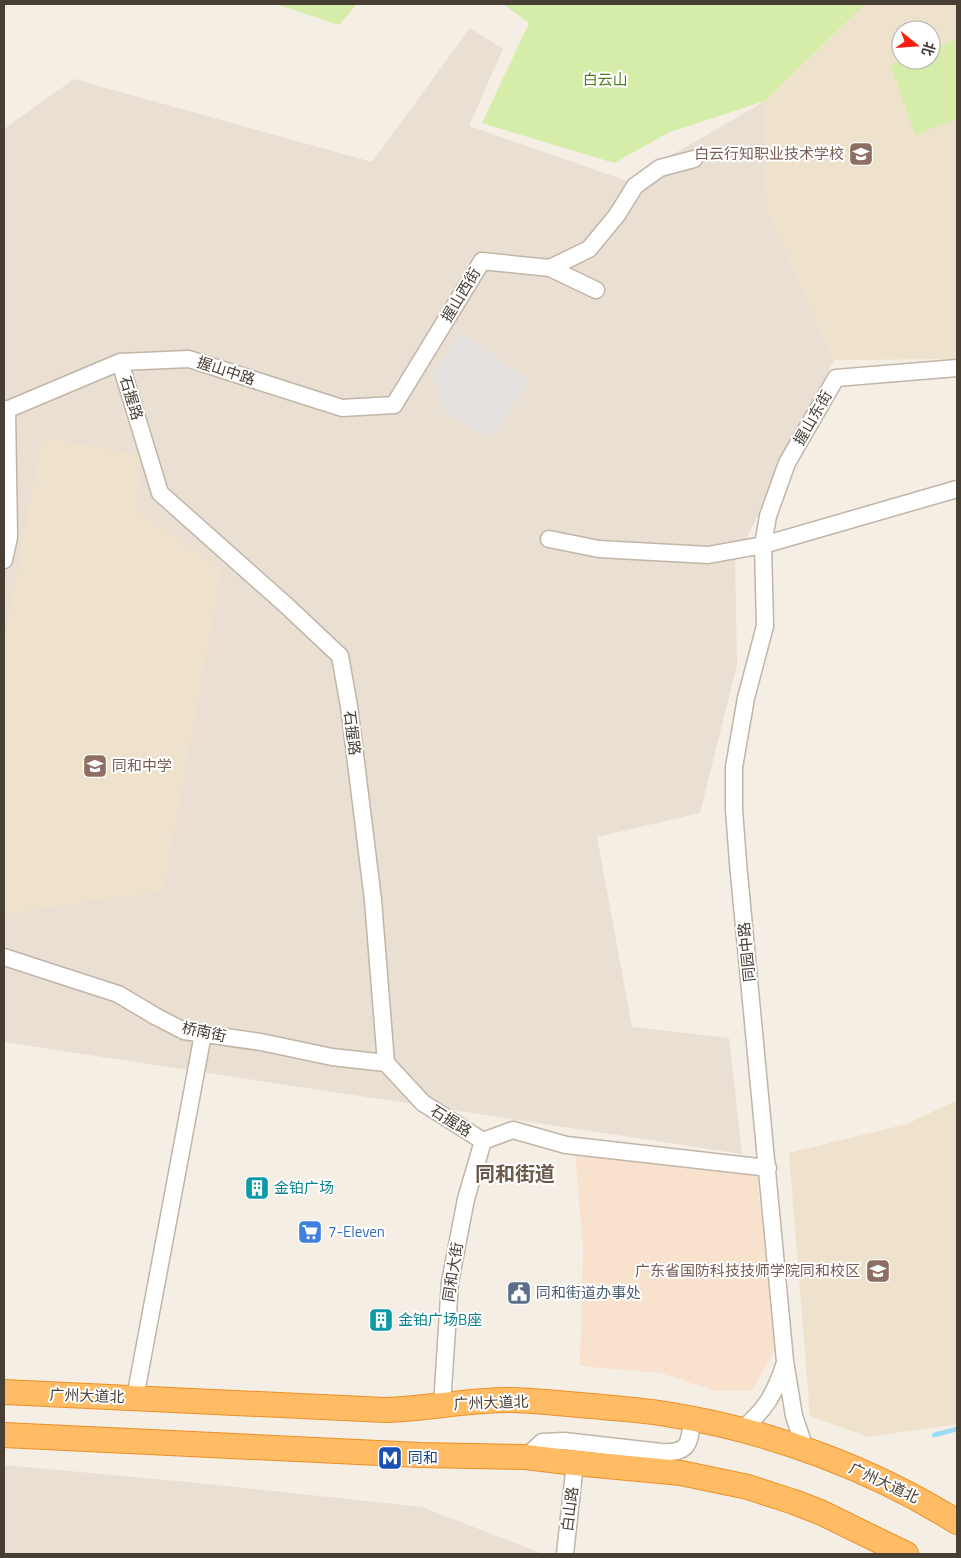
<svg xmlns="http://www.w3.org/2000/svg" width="961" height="1558" viewBox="0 0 961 1558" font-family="'Titillium Web','Noto Sans SC',sans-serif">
	<rect width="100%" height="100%" fill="#f4eee5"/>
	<path fill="#e9dfd2" d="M 470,28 L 503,49 L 469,126 L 627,181 L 765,101 L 766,206 L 834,360 L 735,562 L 737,665 L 700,813 L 597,837 L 632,1027 L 729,1038 L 742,1154 L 4,1042 L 4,129 L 74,79 L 372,162 Z
		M 4,1465 L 198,1483 L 422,1507 L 543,1554 L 4,1554 Z"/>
	<path fill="#f8e2ce" d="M 575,1152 L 757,1174 L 776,1348 L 752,1391 L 715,1391 L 661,1373 L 580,1366 L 583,1249 Z"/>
	<path fill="#efe2cd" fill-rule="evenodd" d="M 865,4 L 957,4 L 957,359 L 834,360 L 766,206 L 765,101 ZM 901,30 L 931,30 L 931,60 L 901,60 Z
		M 43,437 L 141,455 L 137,511 L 222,570 L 163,891 L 4,914 L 4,641 Z
		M 957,1100 L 957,1424 L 868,1437 L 810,1416 L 789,1153 L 907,1124 Z"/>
	<path fill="#d5eda9" d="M 276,4 L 357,4 L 339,25 Z
		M 503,4 L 865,4 L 765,101 L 670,132 L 614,163 L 482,123 L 529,23 Z
		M 957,39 L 957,119 L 915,135 L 890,64 L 901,60 L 931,60 L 931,49 Z"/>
	<path fill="#e4e1de" d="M 460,333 L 529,380 L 499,428 L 485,436 L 445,412 L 433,374 Z"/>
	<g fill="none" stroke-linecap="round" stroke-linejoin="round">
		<path stroke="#9bdbf7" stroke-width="4.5" d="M 934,1435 L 957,1429"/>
		<defs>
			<path id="minor" d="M 550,268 L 589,249 L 617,215 L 635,186 L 660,168 L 694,159
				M 120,362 L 160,493 L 287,606 L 340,656 L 349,706 L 373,900 L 386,1063 L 423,1103 L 483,1141
				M 4,411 L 120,362 L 189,359 L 342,408 L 394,405 L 482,261 L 550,268 L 596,290
				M 549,539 L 599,549 L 708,555 L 763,545 L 957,489
				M 4,560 L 9,537 L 7,409
				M 4,957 L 118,994 L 155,1016 L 184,1031 L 261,1042 L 332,1057 L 386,1063
				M 483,1141 L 513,1130 L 566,1145 L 768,1168
				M 135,1398 L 203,1034
				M 442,1405 L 450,1282 L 466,1199 L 483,1141
				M 741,1430 C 766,1410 775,1393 785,1363
				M 806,1451 L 794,1416 L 785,1361 L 738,863 L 734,809 L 734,767 L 746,698 L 765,626 L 763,545 L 768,516 L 787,463 L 836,378 L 957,368
				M 526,1457 L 542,1442 L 564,1441 L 661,1452 C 689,1454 690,1443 692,1418
				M 565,1554 L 575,1463"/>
			<path id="highway" d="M 4,1392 L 385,1410 C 428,1409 470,1399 513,1400 C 540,1401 566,1404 593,1406 C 619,1409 646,1410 672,1415 C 770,1431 873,1469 957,1522
				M 4,1435 L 420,1455 L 526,1457 L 575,1463 L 681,1473 L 748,1487 L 794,1502 L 820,1512 L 906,1554"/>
		</defs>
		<use href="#minor" stroke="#c0b5a7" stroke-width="19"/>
		<use href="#highway" stroke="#ec9027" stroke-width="26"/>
		<use href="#minor" stroke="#fff" stroke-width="16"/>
		<use href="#highway" stroke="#ffbc65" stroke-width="24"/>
	</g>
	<defs>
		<symbol id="school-square" viewBox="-11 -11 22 22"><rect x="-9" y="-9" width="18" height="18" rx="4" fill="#8d6e63" stroke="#fff"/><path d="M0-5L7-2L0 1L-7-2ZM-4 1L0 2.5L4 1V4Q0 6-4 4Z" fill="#fff"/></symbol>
		<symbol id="building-square" viewBox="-11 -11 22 22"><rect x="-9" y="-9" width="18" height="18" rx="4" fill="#0f9aa8" stroke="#fff"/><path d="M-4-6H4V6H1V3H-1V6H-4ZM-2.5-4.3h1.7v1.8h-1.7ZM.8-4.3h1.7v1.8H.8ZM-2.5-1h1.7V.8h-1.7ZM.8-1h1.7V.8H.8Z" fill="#fff"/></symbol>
		<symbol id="supermarket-square" viewBox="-11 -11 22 22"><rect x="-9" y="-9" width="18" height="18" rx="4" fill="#3f7fe0" stroke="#fff"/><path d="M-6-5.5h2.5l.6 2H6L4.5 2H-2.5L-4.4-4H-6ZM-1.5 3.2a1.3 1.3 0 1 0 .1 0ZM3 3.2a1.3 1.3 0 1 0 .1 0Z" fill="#fff"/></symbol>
		<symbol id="civic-square" viewBox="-11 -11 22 22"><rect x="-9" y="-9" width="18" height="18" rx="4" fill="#5c6f8a" stroke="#fff"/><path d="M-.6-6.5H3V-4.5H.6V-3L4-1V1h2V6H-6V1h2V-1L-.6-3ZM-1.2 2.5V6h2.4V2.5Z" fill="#fff"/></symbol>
		<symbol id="metro-square" viewBox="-11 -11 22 22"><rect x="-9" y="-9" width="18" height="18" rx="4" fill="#1a4fb4" stroke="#fff"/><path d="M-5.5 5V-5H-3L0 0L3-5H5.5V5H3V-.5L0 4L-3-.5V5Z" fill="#fff"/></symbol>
	</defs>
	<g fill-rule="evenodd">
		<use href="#school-square" x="847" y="140" width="28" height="28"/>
		<use href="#school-square" x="81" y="752" width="28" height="28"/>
		<use href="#building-square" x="243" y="1174" width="28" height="28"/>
		<use href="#supermarket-square" x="296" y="1218" width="28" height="28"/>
		<use href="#school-square" x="864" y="1257" width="28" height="28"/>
		<use href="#civic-square" x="505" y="1279" width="28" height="28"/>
		<use href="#building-square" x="367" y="1306" width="28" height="28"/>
		<use href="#metro-square" x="376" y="1444" width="28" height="28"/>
	</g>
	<g text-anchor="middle" stroke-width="4" stroke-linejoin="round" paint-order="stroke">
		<g font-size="15" fill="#4e7f21" stroke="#fff">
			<text x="605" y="85">白云山</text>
		</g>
		<g font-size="15" fill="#785e54" stroke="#fff" text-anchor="end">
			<text x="844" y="159">白云行知职业技术学校</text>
			<text x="112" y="771" text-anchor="start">同和中学</text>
			<text x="860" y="1276">广东省国防科技技师学院同和校区</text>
		</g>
		<g font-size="15" fill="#473e34" stroke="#fff">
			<text transform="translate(461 295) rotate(-59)" y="5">握山西街</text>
			<text transform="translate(226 371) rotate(18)" y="5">握山中路</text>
			<text transform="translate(131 398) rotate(73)" y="5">石握路</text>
			<text transform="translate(813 418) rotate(-60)" y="5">握山东街</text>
			<text transform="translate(352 733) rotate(83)" y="5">石握路</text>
			<text transform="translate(747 952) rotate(-96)" y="5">同园中路</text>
			<text transform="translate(204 1032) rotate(12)" y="5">桥南街</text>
			<text transform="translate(451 1121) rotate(32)" y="5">石握路</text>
			<text transform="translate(453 1272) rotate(-81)" y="5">同和大街</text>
			<text transform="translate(87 1396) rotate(2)" y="5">广州大道北</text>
			<text transform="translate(491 1403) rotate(-2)" y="5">广州大道北</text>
			<text transform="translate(884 1483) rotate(25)" y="5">广州大道北</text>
			<text transform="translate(570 1509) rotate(-83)" y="5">白山路</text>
		</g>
		<g font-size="15" fill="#0d838f" stroke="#fff" text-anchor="start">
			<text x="274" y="1193">金铂广场</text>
			<text x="398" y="1325">金铂广场B座</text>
		</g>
		<g font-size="15" fill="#366cbe" stroke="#fff" text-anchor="start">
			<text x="328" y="1237">7-Eleven</text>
		</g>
		<g font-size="15" fill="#4e5e75" stroke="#fff" text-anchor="start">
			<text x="536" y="1298">同和街道办事处</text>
		</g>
		<g font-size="15" fill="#164399" stroke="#fff" text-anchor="start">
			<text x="408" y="1463">同和</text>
		</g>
		<g font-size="20" font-weight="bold" fill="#6b5a4a" stroke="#fff">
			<text x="515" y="1181">同和街道</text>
		</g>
	</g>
	<rect width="961" height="1558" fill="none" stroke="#473e34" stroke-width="10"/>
	<g transform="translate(916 45) rotate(107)"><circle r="24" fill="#ffffff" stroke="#b5b2ae"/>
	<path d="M0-4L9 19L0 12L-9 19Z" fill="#ff1d11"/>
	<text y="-8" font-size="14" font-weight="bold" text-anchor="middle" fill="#473e34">北</text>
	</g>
</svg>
